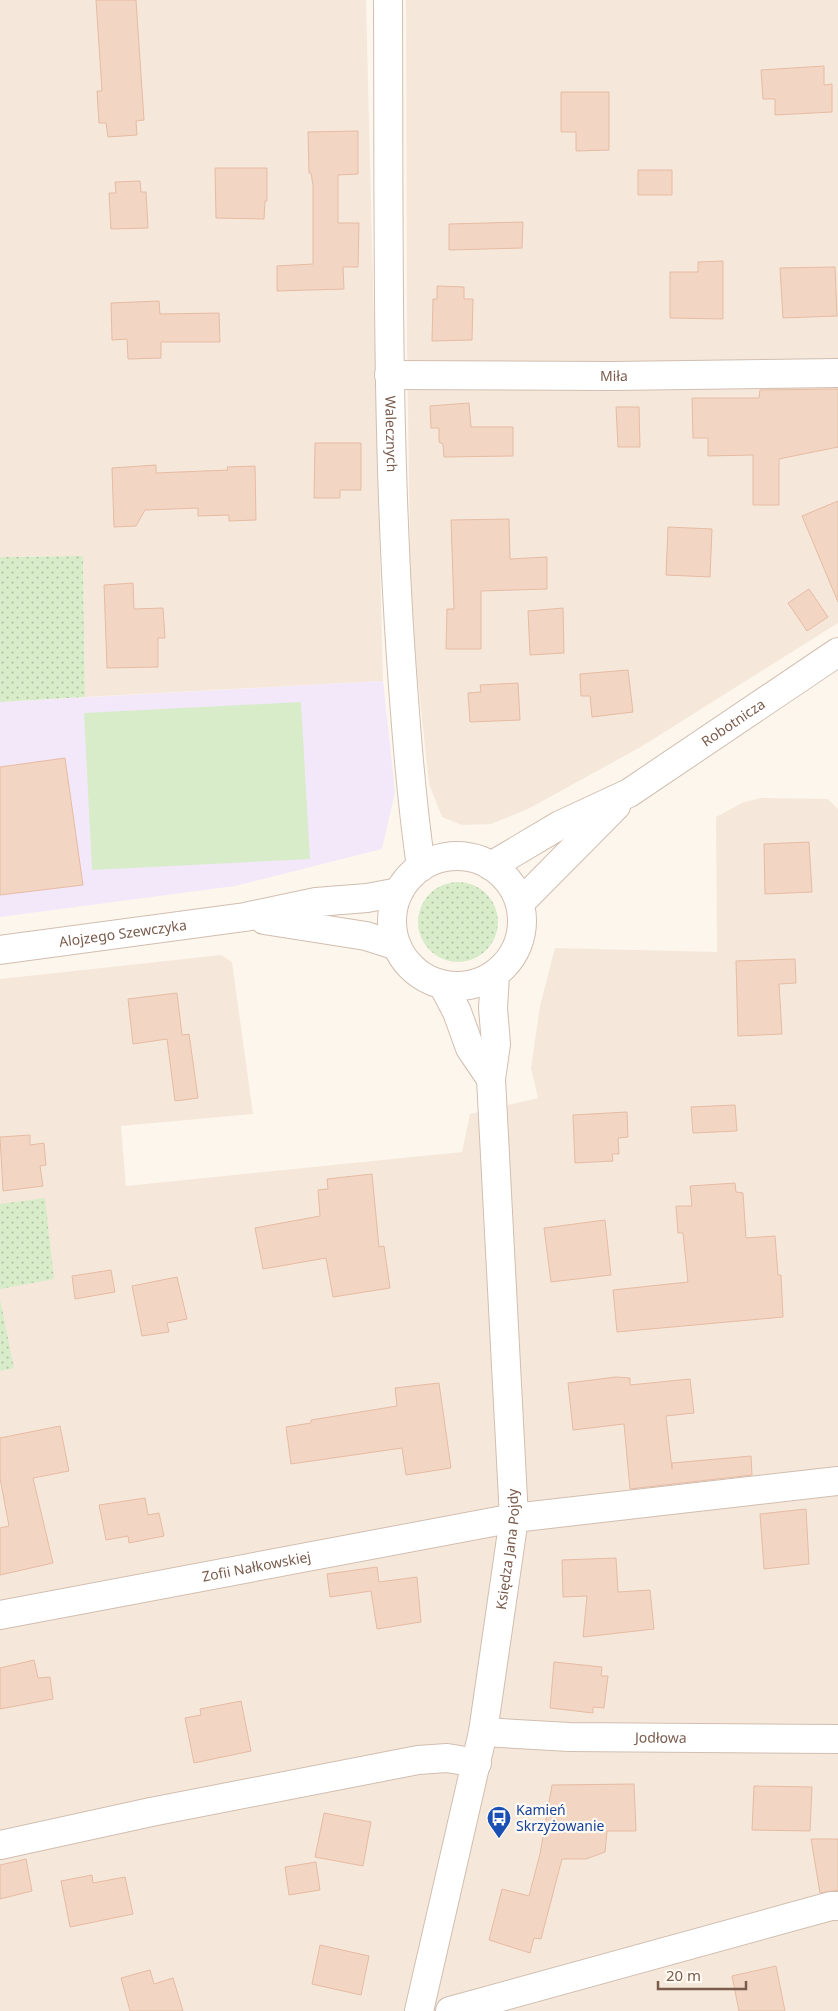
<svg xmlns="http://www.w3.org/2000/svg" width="838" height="2011" viewBox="0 0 838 2011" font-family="'Noto Sans',sans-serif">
	<defs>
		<pattern id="grass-dots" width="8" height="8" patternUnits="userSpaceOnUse" patternTransform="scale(1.25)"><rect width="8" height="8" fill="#d8ecc9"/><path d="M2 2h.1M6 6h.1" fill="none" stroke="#b4c2a5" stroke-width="1.8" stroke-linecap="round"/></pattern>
	</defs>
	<rect width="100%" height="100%" fill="#fdf6ec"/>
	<path fill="#f5e8da" d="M 0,0 L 366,0 L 383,681 L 85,697 L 83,556 L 0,557 Z
		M 406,0 L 838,0 L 838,623 L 639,748 L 528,809 L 491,824 L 462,825 L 442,817 L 429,784 L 411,615 L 407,347 Z
		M 761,798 L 828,799 L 838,809 L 838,2011 L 0,2011 L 0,979 L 221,955 L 232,962 L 253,1114 L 121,1126 L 126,1186 L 462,1152 L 470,1114 L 538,1098 L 531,1068 L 540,1006 L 555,948 L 717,952 L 716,817 L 744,802 Z"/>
	<path fill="#f3e8fa" d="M 383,681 L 395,792 L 382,849 L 235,886 L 0,917 L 0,702 Z"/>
	<path fill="url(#grass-dots)" d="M 83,556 L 85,697 L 0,702 L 0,557 Z
		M418 922a40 40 0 1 1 80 0a40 40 0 1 1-80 0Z
		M 45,1198 L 54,1279 L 0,1289 L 0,1204 Z
		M 0,1299 L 14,1368 L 0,1371 Z"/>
	<path fill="#d8ecc9" d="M 301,702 L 310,859 L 92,870 L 84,713 Z"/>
	<path fill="#f3d5c3" stroke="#e6bba3" d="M 96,0 L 136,0 L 144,120 L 136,121 L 137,135 L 108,137 L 106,123 L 99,123 L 97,91 L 102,91 Z
		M 824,66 L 824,85 L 832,84 L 832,112 L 775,115 L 775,99 L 763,99 L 761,70 Z
		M 561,92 L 609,92 L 609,150 L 576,151 L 576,132 L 561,132 Z
		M 358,131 L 358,174 L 338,175 L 338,223 L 359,223 L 358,267 L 343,267 L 344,289 L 277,291 L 277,266 L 313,264 L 313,185 L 311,173 L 309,173 L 308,132 Z
		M 215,168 L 267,168 L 267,201 L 265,201 L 264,219 L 216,218 Z
		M 638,170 L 672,170 L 672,195 L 638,195 Z
		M 140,181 L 141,192 L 146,192 L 148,228 L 111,229 L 109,193 L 116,193 L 115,182 Z
		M 523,222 L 522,248 L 449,250 L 449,224 Z
		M 723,261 L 723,319 L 670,318 L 670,272 L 698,272 L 698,262 Z
		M 835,267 L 837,316 L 783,318 L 780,268 Z
		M 437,286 L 464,287 L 464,299 L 473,299 L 472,340 L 432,341 L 433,299 L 437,299 Z
		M 159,301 L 160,314 L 219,313 L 220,342 L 161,342 L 161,358 L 128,359 L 127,339 L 112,340 L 111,303 Z
		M 838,389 L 838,447 L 779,459 L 779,505 L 753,505 L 753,455 L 708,456 L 708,438 L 693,438 L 692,398 L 759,398 L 760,390 Z
		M 469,403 L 471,427 L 513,427 L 513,456 L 444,457 L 443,444 L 439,442 L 439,428 L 431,428 L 430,406 Z
		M 616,407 L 639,407 L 640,447 L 618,447 Z
		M 315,443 L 361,443 L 361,490 L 340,490 L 340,498 L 314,498 Z
		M 156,465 L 156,473 L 228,470 L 227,467 L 255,466 L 256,520 L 229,521 L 229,515 L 198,516 L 198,508 L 145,510 L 136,526 L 114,527 L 112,468 Z
		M 838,501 L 838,602 L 802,516 Z
		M 509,519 L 510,559 L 547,557 L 547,589 L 481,591 L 481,649 L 446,649 L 447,609 L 454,609 L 451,520 Z
		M 668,527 L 712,529 L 710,577 L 666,575 Z
		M 133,583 L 134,609 L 163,608 L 165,638 L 158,638 L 158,667 L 107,668 L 104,585 Z
		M 809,589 L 828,617 L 807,631 L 788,603 Z
		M 563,608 L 564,653 L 530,655 L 528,611 Z
		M 628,670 L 633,712 L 592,717 L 590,696 L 581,696 L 580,674 Z
		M 518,683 L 520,720 L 470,722 L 468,693 L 481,692 L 480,685 Z
		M 65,758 L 83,885 L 0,895 L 0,767 Z
		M 809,842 L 812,892 L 765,894 L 764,844 Z
		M 795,959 L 796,983 L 779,984 L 782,1034 L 738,1036 L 736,961 Z
		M 177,993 L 182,1035 L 189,1034 L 198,1098 L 175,1101 L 167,1039 L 133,1044 L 128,999 Z
		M 735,1105 L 737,1131 L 693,1133 L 691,1107 Z
		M 627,1112 L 628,1137 L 618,1138 L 619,1154 L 612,1154 L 613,1161 L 575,1163 L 573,1115 Z
		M 30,1135 L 30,1145 L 44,1143 L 46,1165 L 40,1166 L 43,1186 L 3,1191 L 0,1137 Z
		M 372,1174 L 379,1247 L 384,1246 L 390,1288 L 333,1297 L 326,1258 L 263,1269 L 255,1228 L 320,1216 L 318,1190 L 328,1189 L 327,1179 Z
		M 735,1183 L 736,1192 L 743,1193 L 746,1238 L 775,1236 L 778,1275 L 781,1275 L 783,1317 L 617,1332 L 613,1290 L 688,1282 L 683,1233 L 678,1233 L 676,1206 L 692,1206 L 690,1186 Z
		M 605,1220 L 611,1275 L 551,1282 L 544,1228 Z
		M 111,1270 L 115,1292 L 75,1299 L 72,1276 Z
		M 177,1277 L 187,1319 L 167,1323 L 169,1332 L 142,1336 L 132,1286 Z
		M 616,1377 L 630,1378 L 630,1385 L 690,1379 L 694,1413 L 666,1416 L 672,1469 L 672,1463 L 751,1456 L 752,1475 L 630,1489 L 624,1424 L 573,1430 L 568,1383 Z
		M 439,1383 L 451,1468 L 406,1475 L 402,1448 L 291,1464 L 286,1427 L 311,1423 L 311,1420 L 397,1406 L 395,1388 Z
		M 60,1426 L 69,1471 L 33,1478 L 53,1563 L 0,1575 L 0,1528 L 9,1526 L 0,1478 L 0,1438 Z
		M 145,1498 L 148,1515 L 159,1513 L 164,1536 L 129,1543 L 128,1536 L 106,1540 L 99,1505 Z
		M 806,1509 L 809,1564 L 764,1569 L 760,1514 Z
		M 616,1558 L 618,1592 L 650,1590 L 654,1629 L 583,1637 L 587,1596 L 563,1597 L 562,1560 Z
		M 377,1567 L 379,1582 L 417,1577 L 421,1622 L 377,1629 L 371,1591 L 330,1597 L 327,1574 Z
		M 34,1660 L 38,1678 L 50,1677 L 53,1699 L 0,1709 L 0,1668 Z
		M 554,1662 L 602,1667 L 601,1676 L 608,1676 L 604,1708 L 593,1707 L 593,1713 L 550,1708 Z
		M 241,1701 L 251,1751 L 194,1763 L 185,1718 L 201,1715 L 200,1709 Z
		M 634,1784 L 636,1831 L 607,1831 L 605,1852 L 586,1859 L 562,1859 L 541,1939 L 534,1938 L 530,1953 L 489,1940 L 502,1889 L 529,1896 L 540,1854 L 552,1785 Z
		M 754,1786 L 812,1787 L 810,1831 L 752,1830 Z
		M 324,1813 L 371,1822 L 363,1866 L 315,1857 Z
		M 811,1839 L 838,1839 L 838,1890 L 820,1893 Z
		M 26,1859 L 32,1891 L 0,1899 L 0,1865 Z
		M 316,1862 L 320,1890 L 289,1895 L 285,1867 Z
		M 92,1875 L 93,1883 L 125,1877 L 133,1914 L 70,1927 L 61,1881 Z
		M 320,1945 L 369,1956 L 361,1995 L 312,1984 Z
		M 776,1966 L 785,2011 L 739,2011 L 732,1976 Z
		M 150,1970 L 154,1984 L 173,1978 L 183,2011 L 130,2011 L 121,1978 Z"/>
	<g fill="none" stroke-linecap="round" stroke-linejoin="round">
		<defs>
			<g id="minor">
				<path id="s1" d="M 388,0 C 389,219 386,439 401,658 C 406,728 411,797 421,867"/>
				<path id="s2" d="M 389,375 L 612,376 L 838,373"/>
				<path id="s3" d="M 0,1615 L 514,1518 L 838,1481"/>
				<path id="s4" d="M 483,1732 L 569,1737 L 838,1739"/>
				<path d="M 0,1845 L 151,1812 L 418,1760 L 447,1758 L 477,1763"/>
				<path d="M 450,2011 L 831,1906 L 838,1906"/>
			</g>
			<g id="tertiary">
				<circle cx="457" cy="921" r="65"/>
				<path id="s5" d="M 491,866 L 560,825 L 629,793 L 838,652"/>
				<path d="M 520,903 L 616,806"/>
				<path d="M 264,920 L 366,936 L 397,946"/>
				<path id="s6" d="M 0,950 L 245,917 L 316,902 L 367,898 L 399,892"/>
				<path d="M 443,985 L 457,1012 L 470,1048 L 491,1079"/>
				<path id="s7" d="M 419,2011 L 483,1732 L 514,1518 L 491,1079 L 496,1044 L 493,1008 L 495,975"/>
			</g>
		</defs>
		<use href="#minor" stroke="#d1beb0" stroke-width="30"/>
		<use href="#tertiary" stroke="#d1beb0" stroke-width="30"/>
		<use href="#minor" stroke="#fff" stroke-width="28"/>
		<use href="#tertiary" stroke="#fff" stroke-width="28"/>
	</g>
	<defs>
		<symbol id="bus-pin" viewBox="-11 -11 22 30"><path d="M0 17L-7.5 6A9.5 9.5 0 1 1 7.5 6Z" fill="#1a4fb4" stroke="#fffaf3"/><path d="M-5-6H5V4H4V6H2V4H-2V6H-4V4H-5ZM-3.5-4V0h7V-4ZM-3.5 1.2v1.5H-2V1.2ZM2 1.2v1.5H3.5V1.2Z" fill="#fff"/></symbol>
	</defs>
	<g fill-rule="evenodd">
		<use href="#bus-pin" x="485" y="1804" width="28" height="38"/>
	</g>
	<g text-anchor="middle" stroke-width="4.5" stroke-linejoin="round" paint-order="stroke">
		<g font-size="14" fill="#7a5c4d" stroke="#fffaf3">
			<text dy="5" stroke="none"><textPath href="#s2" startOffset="225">Miła</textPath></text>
			<text dy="5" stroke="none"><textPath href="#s1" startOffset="434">Walecznych</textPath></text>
			<text dy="5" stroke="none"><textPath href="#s5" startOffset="282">Robotnicza</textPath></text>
			<text dy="5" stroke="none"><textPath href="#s6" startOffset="124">Alojzego Szewczyka</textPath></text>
			<text dy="5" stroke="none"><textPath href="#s7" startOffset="471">Księdza Jana Pojdy</textPath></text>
			<text dy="5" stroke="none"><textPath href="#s3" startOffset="261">Zofii Nałkowskiej</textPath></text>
			<text dy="5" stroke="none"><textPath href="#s4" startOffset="178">Jodłowa</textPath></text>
		</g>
		<g font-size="14" fill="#164399" stroke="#fffaf3" text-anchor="start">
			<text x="516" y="1815">Kamień<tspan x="516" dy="16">Skrzyżowanie</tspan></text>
		</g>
	</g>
	<path d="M658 1981v8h88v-8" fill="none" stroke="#7a5c4d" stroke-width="2.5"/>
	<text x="666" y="1981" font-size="15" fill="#7a5c4d" stroke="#fffaf3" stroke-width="4" paint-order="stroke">20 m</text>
</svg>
